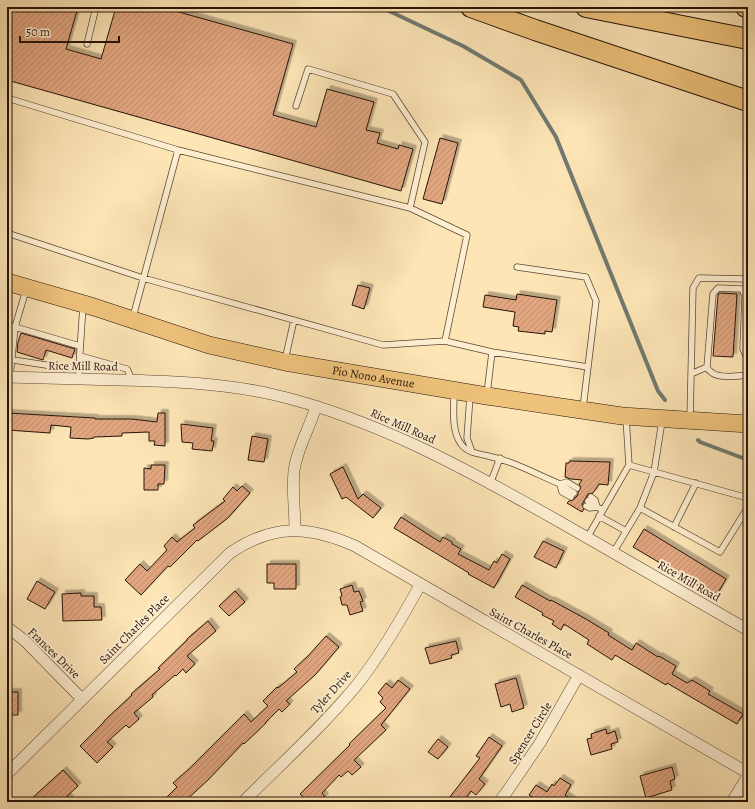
<svg xmlns="http://www.w3.org/2000/svg" width="755" height="809" viewBox="0 0 755 809" font-family="Alegreya,serif">
	<defs>
		<pattern id="building-hatch" width="6" height="6" patternUnits="userSpaceOnUse"><rect width="6" height="6" fill="#e1a680"/><path d="M-1 1l2-2M0 6l6-6M5 7l2-2" fill="none" stroke="#c18e6d"/></pattern>
		<filter id="shadow"><feDropShadow dx="3.5" dy="-3.5" stdDeviation="0" flood-color="#0004"/></filter>
	</defs>
	<rect width="100%" height="100%" fill="#fde5b6"/>
	<filter id="stains"><feTurbulence type="fractalNoise" baseFrequency=".005" numOctaves="4"/><feColorMatrix values="0 0 0 0 .2 0 0 0 0 .09 0 0 0 0 .02 0 0 0 .5 -.17"/></filter>
	<radialGradient id="worn" r=".72"><stop offset=".6" stop-color="#630" stop-opacity="0"/><stop offset="1" stop-color="#630" stop-opacity=".3"/></radialGradient>
	<g fill="none" stroke-linecap="round" stroke-linejoin="round">
		<path stroke="#717971" stroke-width="4" d="M 373,7 L 387,10 L 463,46 L 521,80 L 556,137 L 658,391 L 665,400
			M 698,440 L 700,442 L 748,460"/>
	</g>
	<path fill="url(#building-hatch)" stroke="#251309" filter="url(#shadow)" d="M 7,7 L 78,7 L 66,49 L 101,59 L 116,7 L 161,7 L 293,44 L 273,115 L 316,127 L 327,89 L 374,102 L 366,130 L 380,133 L 377,143 L 398,149 L 399,145 L 413,149 L 401,191 L 7,80 Z
		M 440,138 L 458,143 L 442,204 L 423,199 Z
		M 358,285 L 370,288 L 364,309 L 352,305 Z
		M 719,293 L 737,294 L 733,357 L 713,356 L 718,295 Z
		M 517,294 L 557,300 L 552,332 L 545,331 L 545,334 L 518,331 L 519,327 L 513,326 L 515,312 L 483,307 L 485,295 L 516,300 Z
		M 21,333 L 75,349 L 72,358 L 46,350 L 43,360 L 17,352 L 18,342 Z
		M 7,413 L 95,418 L 95,419 L 132,419 L 157,422 L 158,413 L 165,413 L 165,446 L 154,445 L 155,441 L 149,441 L 149,432 L 122,433 L 122,436 L 94,437 L 94,438 L 88,439 L 70,438 L 71,427 L 51,425 L 50,433 L 7,430 Z
		M 181,424 L 213,428 L 211,441 L 214,441 L 212,451 L 192,449 L 193,443 L 182,442 Z
		M 252,436 L 268,439 L 264,462 L 248,460 Z
		M 570,461 L 610,462 L 608,485 L 599,484 L 593,493 L 588,494 L 582,504 L 584,509 L 582,512 L 567,503 L 569,501 L 573,500 L 578,495 L 578,492 L 581,488 L 579,484 L 582,480 L 571,479 L 565,477 L 566,463 L 569,463 Z
		M 151,465 L 165,465 L 164,484 L 158,484 L 158,490 L 144,490 L 144,468 L 151,469 Z
		M 343,467 L 358,499 L 363,494 L 381,508 L 373,518 L 346,497 L 342,499 L 330,474 Z
		M 242,486 L 250,493 L 228,518 L 198,541 L 197,540 L 170,567 L 168,566 L 141,595 L 125,580 L 140,564 L 147,571 L 167,550 L 164,546 L 172,537 L 177,542 L 195,528 L 193,525 L 225,501 L 223,499 L 233,487 L 237,491 Z
		M 401,517 L 440,542 L 443,537 L 452,542 L 452,544 L 461,549 L 458,554 L 489,570 L 494,561 L 497,563 L 502,554 L 510,559 L 494,588 L 468,574 L 469,573 L 394,528 Z
		M 644,529 L 726,579 L 716,596 L 633,547 Z
		M 543,541 L 564,551 L 556,568 L 534,557 Z
		M 267,564 L 296,564 L 296,589 L 274,589 L 274,583 L 267,583 Z
		M 37,581 L 55,592 L 45,609 L 27,599 Z
		M 352,585 L 354,592 L 359,591 L 363,601 L 360,602 L 363,611 L 350,615 L 347,605 L 342,605 L 340,597 L 342,596 L 340,589 Z
		M 522,585 L 550,601 L 551,600 L 586,619 L 609,633 L 608,635 L 632,650 L 636,643 L 658,657 L 659,656 L 676,666 L 672,674 L 687,683 L 692,680 L 710,691 L 708,694 L 743,714 L 737,724 L 667,683 L 666,685 L 615,655 L 612,660 L 587,644 L 589,640 L 564,624 L 561,630 L 552,624 L 554,621 L 542,615 L 543,613 L 515,597 Z
		M 235,591 L 245,602 L 229,616 L 219,606 Z
		M 81,593 L 81,596 L 94,596 L 94,607 L 101,607 L 102,620 L 63,621 L 62,594 Z
		M 208,621 L 216,631 L 187,656 L 195,664 L 186,673 L 183,669 L 176,676 L 175,675 L 152,695 L 153,697 L 134,713 L 139,719 L 129,728 L 126,725 L 107,742 L 113,747 L 97,763 L 80,746 L 104,722 L 104,721 L 132,695 L 131,694 L 160,669 L 158,668 L 187,640 L 187,639 Z
		M 326,636 L 339,647 L 315,675 L 286,701 L 290,704 L 282,712 L 279,709 L 265,723 L 266,723 L 244,744 L 243,743 L 208,780 L 184,802 L 162,802 L 177,787 L 173,783 L 189,769 L 244,714 L 251,722 L 268,706 L 263,701 L 277,687 L 278,688 L 297,672 L 294,669 L 308,656 Z
		M 456,641 L 459,653 L 451,655 L 452,658 L 430,664 L 425,648 Z
		M 516,678 L 524,708 L 512,712 L 510,704 L 501,707 L 495,684 Z
		M 398,680 L 410,689 L 381,725 L 386,730 L 354,760 L 361,767 L 352,775 L 348,771 L 341,777 L 339,775 L 322,793 L 325,797 L 320,802 L 309,802 L 300,794 L 350,745 L 349,744 L 386,708 L 380,702 L 383,698 L 378,693 L 386,683 L 392,688 Z
		M 7,692 L 18,692 L 18,715 L 7,715 Z
		M 606,729 L 607,734 L 615,731 L 618,742 L 611,744 L 612,749 L 591,755 L 587,739 L 592,738 L 591,734 Z
		M 489,737 L 502,746 L 479,779 L 485,784 L 476,795 L 471,791 L 463,802 L 446,802 L 480,758 L 476,756 Z
		M 438,739 L 448,747 L 438,759 L 428,752 Z
		M 672,767 L 675,779 L 670,781 L 672,790 L 646,798 L 640,776 Z
		M 63,770 L 78,786 L 67,796 L 72,802 L 28,802 Z
		M 560,778 L 571,785 L 565,795 L 575,802 L 540,802 L 529,795 L 536,785 L 547,792 L 552,784 L 554,786 Z"/>
	<g fill="none" stroke-linecap="round" stroke-linejoin="round">
		<defs>
			<path id="service" d="M 87,44 L 96,7
				M 7,98 L 178,150 L 410,208
				M 296,106 L 308,69 L 393,94 L 425,142 L 410,208 L 467,235 L 445,341 L 492,352 L 588,367
				M 7,233 L 143,278 L 383,345 L 445,341
				M 517,267 L 586,277 L 596,301 L 583,408
				M 133,317 L 178,150
				M 7,326 L 15,327 L 26,290
				M 80,356 L 127,369 L 132,380
				M 7,359 L 65,368 L 79,366 L 79,379
				M 285,360 L 294,320
				M 748,360 L 743,349 L 745,296 L 742,289 L 718,288 L 713,294 L 707,367 C 708,369 709,371 711,372 C 718,379 739,376 748,375
				M 79,366 L 83,306
				M 691,374 L 707,367
				M 10,377 L 15,327 L 80,346
				M 454,393 C 454,409 451,430 461,444 C 466,452 479,454 488,456 C 513,461 536,474 560,484 L 567,482 L 577,488
				M 487,394 L 492,352
				M 470,396 L 467,438 L 472,452
				M 690,419 L 693,288 L 699,278 L 748,279
				M 629,465 L 748,498
				M 490,484 L 500,458
				M 571,497 L 562,492 L 560,484 L 574,493
				M 591,497 L 595,500 L 597,507
				M 588,501 L 597,507
				M 586,506 L 590,508 L 597,507 L 603,510
				M 640,508 L 720,552 L 748,507
				M 599,516 L 626,531
				M 674,527 L 696,483
				M 587,538 L 629,465 L 626,417
				M 613,553 L 640,508 L 654,472 L 662,421"/>
			<path id="minor" d="M 7,377 C 44,378 82,379 119,380 C 170,381 221,383 271,394 C 375,418 468,470 560,522 C 623,558 685,594 748,630
				M 295,530 C 295,511 292,490 294,471 C 297,448 310,428 316,406
				M 7,627 L 24,640 L 82,699
				M 7,774 L 230,553 C 273,524 308,525 355,546 L 748,773
				M 243,802 C 281,764 322,727 356,686 C 379,657 402,618 420,585
				M 499,802 L 506,793 L 540,743 L 579,675
				M 732,802 L 748,776"/>
			<g id="primary">
				<path id="s1" d="M 7,282 L 94,307 L 209,345 L 285,362 L 487,396 L 622,416 L 748,424"/>
			</g>
			<path id="motorway" d="M 471,7 L 535,30 L 748,101
				M 586,7 L 748,39
				M 746,7 L 748,7"/>
		</defs>
		<use href="#service" stroke="#5b4834" stroke-width="7"/>
		<use href="#minor" stroke="#5b4834" stroke-width="12"/>
		<use href="#primary" stroke="#251309" stroke-width="18"/>
		<use href="#motorway" stroke="#251309" stroke-width="22"/>
		<use href="#service" stroke="#feeed0" stroke-width="5.5"/>
		<use href="#minor" stroke="#feeed0" stroke-width="11"/>
		<use href="#primary" stroke="#eec27b" stroke-width="17"/>
		<use href="#motorway" stroke="#eec27b" stroke-width="20"/>
	</g>
	<g text-anchor="middle" stroke-width="4" stroke-linejoin="round" paint-order="stroke">
		<g font-size="12" fill="#251309" stroke="#feeed0">
			<text transform="translate(83 366) rotate(1)" y="4">Rice Mill Road</text>
			<text dy="4" stroke="none"><textPath href="#s1" startOffset="379">Pio Nono Avenue</textPath></text>
			<text transform="translate(403 426) rotate(24)" y="4">Rice Mill Road</text>
			<text transform="translate(689 581) rotate(30)" y="4">Rice Mill Road</text>
			<text transform="translate(134 629) rotate(-45)" y="4">Saint Charles Place</text>
			<text transform="translate(531 633) rotate(29)" y="4">Saint Charles Place</text>
			<text transform="translate(54 653) rotate(44)" y="4">Frances Drive</text>
			<text transform="translate(331 692) rotate(-48)" y="4">Tyler Drive</text>
			<text transform="translate(530 733) rotate(-58)" y="4">Spencer Circle</text>
		</g>
	</g>
	<rect width="755" height="809" fill="none" stroke="#fde5b6" stroke-width="24"/>
	<rect x="8" y="8" width="739" height="793" fill="none" stroke="#251309" stroke-width="2"/>
	<rect x="12" y="12" width="731" height="785" fill="none" stroke="#251309"/>
	<path d="M20 36v6h99v-6" fill="none" stroke="#251309" stroke-width="2"/>
	<text x="26" y="36" font-size="12" fill="#251309" stroke="#feeed0" stroke-width="3" paint-order="stroke">50 m</text>
	<rect width="100%" height="100%" filter="url(#stains)"/>
	<rect width="100%" height="100%" fill="url(#worn)"/>
</svg>
